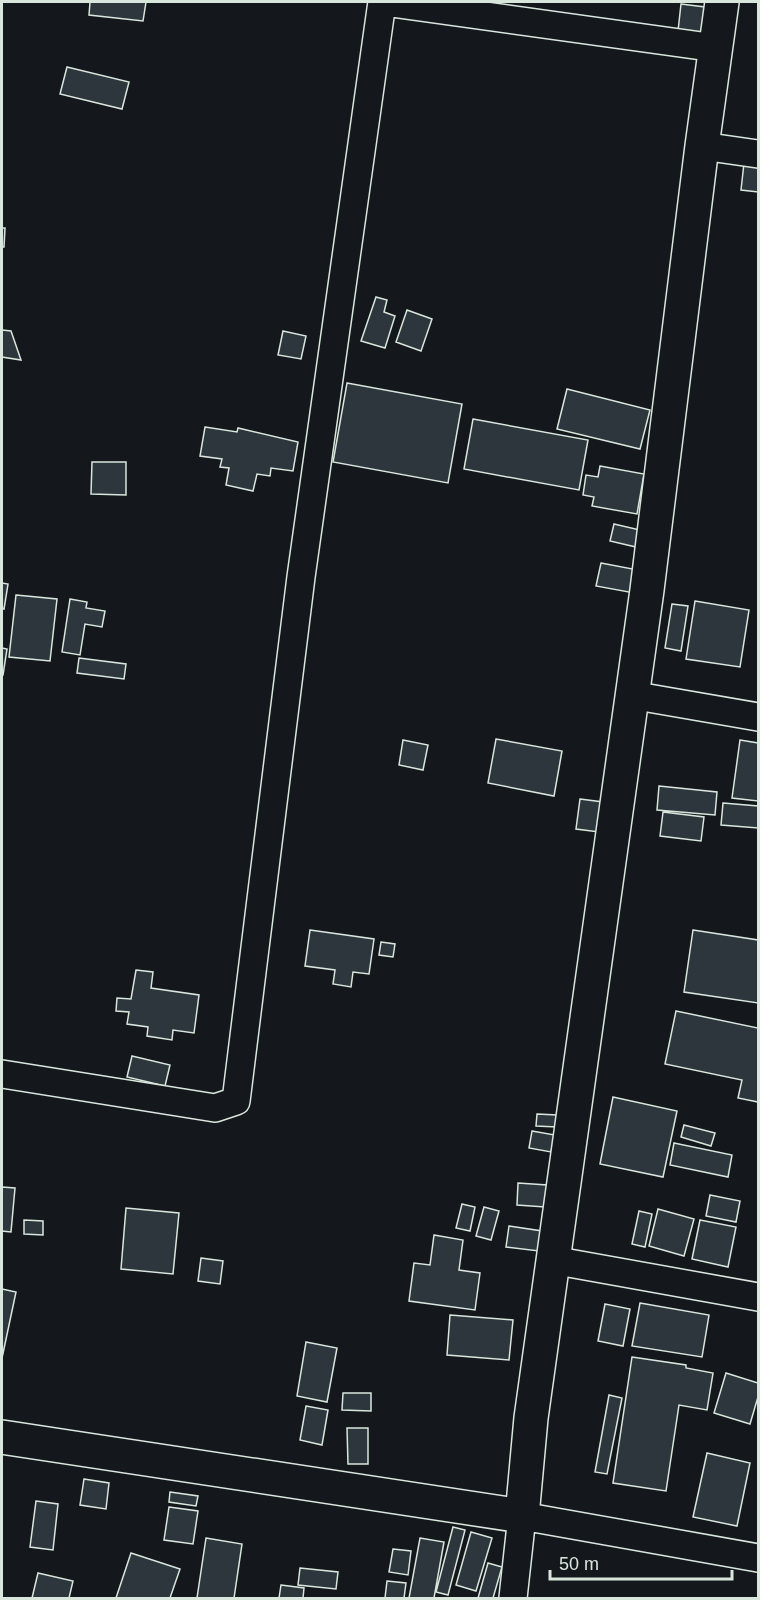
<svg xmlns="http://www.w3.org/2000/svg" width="760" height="1600" viewBox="0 0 760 1600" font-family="Arial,sans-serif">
	<rect width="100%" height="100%" fill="#14181c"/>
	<path fill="#2c363c" stroke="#d8e6dc" stroke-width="1.5" d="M 90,2 L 146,2 L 143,21 L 89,15 Z
		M 681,4 L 713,8 L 709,36 L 678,31 Z
		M 67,67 L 129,82 L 122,109 L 60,94 Z
		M 744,163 L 758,164 L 758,192 L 741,190 Z
		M 2,228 L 5,228 L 4,247 L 2,247 Z
		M 376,297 L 387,300 L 384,312 L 395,316 L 385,348 L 361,341 Z
		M 407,310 L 432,319 L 421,351 L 396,342 Z
		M 2,330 L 11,331 L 21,360 L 2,357 Z
		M 283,331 L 306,336 L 301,359 L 278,355 Z
		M 347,383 L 462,404 L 448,483 L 333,462 Z
		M 567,389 L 650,410 L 640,449 L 557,429 Z
		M 473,419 L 588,440 L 579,490 L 464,469 Z
		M 205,427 L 237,432 L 238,428 L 298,442 L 293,471 L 271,468 L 270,476 L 257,474 L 253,491 L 226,485 L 229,468 L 220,467 L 222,459 L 200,456 Z
		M 92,462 L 126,462 L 126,495 L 91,494 Z
		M 600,466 L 644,474 L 637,514 L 592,506 L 594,497 L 583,495 L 586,475 L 598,477 Z
		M 614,524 L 640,530 L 636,547 L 610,541 Z
		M 601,563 L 638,570 L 634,593 L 596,586 Z
		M 2,583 L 8,584 L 4,609 L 2,608 Z
		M 16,595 L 57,599 L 50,661 L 9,657 Z
		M 70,599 L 87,602 L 86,608 L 105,611 L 102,627 L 85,624 L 80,655 L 62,652 Z
		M 695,601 L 749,610 L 740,667 L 686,659 Z
		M 672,604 L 688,606 L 681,651 L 665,648 Z
		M 2,648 L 7,649 L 3,675 L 2,675 Z
		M 79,658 L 126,664 L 124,679 L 77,673 Z
		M 496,739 L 562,751 L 554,796 L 488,783 Z
		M 403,740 L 428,745 L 423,770 L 399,765 Z
		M 740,740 L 758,743 L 758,801 L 732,798 Z
		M 659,786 L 717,792 L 715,815 L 657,810 Z
		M 580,799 L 603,802 L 599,832 L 576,829 Z
		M 723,803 L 758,806 L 758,828 L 721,825 Z
		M 663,812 L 704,817 L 701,841 L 660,836 Z
		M 310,930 L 374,939 L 369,974 L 353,972 L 351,987 L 333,984 L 335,970 L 305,966 Z
		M 693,930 L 758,940 L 758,1003 L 684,992 Z
		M 381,942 L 395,944 L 393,957 L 379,955 Z
		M 136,970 L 153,972 L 151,988 L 199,995 L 194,1033 L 173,1030 L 172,1040 L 147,1036 L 148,1027 L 127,1024 L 129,1012 L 116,1011 L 117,998 L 131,999 Z
		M 676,1011 L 758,1028 L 758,1102 L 738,1098 L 742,1080 L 665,1064 Z
		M 132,1056 L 170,1065 L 165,1086 L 127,1077 Z
		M 613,1097 L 677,1111 L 663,1177 L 600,1164 Z
		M 537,1114 L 557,1115 L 557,1127 L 536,1126 Z
		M 684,1125 L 715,1133 L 711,1146 L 681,1137 Z
		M 532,1131 L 555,1135 L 551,1152 L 529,1148 Z
		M 674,1143 L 732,1155 L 728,1177 L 670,1165 Z
		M 518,1183 L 547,1185 L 545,1207 L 517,1205 Z
		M 2,1187 L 15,1188 L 11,1232 L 2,1231 Z
		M 710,1195 L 740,1201 L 736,1222 L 706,1216 Z
		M 462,1204 L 475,1207 L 470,1231 L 456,1228 Z
		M 484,1207 L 499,1211 L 491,1240 L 476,1236 Z
		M 126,1208 L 179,1213 L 173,1274 L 121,1269 Z
		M 658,1209 L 694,1219 L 684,1256 L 649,1246 Z
		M 639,1211 L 652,1214 L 645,1247 L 632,1244 Z
		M 24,1220 L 43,1221 L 43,1235 L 24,1234 Z
		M 700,1220 L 736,1227 L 728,1267 L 692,1259 Z
		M 509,1226 L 542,1231 L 539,1251 L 506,1247 Z
		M 434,1235 L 463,1240 L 459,1270 L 480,1273 L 475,1310 L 409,1301 L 414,1263 L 430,1265 Z
		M 201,1258 L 223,1261 L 220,1284 L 198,1281 Z
		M 2,1289 L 16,1292 L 2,1358 Z
		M 640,1303 L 709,1315 L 702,1357 L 632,1346 Z
		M 605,1304 L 630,1309 L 623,1346 L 598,1341 Z
		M 450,1315 L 513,1320 L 509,1360 L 447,1355 Z
		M 306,1342 L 337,1348 L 327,1402 L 297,1396 Z
		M 632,1357 L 686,1365 L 686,1368 L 713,1373 L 707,1410 L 679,1405 L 666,1491 L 613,1483 Z
		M 726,1373 L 758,1383 L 758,1397 L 750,1424 L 714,1413 Z
		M 343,1393 L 371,1393 L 371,1411 L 342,1410 Z
		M 609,1395 L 622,1398 L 607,1474 L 595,1472 Z
		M 306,1406 L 328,1410 L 322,1445 L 300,1440 Z
		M 347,1428 L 368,1428 L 368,1464 L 348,1464 Z
		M 707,1453 L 750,1463 L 737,1526 L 693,1517 Z
		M 84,1479 L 109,1483 L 106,1509 L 80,1505 Z
		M 170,1492 L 198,1496 L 196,1506 L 169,1502 Z
		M 36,1501 L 58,1504 L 53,1550 L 30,1547 Z
		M 169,1507 L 198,1511 L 193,1544 L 164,1540 Z
		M 453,1527 L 465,1530 L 448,1595 L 436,1592 Z
		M 471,1532 L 492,1538 L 476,1591 L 456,1585 Z
		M 206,1538 L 242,1544 L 234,1598 L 197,1598 Z
		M 420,1538 L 444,1542 L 434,1598 L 409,1598 Z
		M 393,1549 L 411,1551 L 408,1575 L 389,1572 Z
		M 131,1553 L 180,1569 L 170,1598 L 116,1598 Z
		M 488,1563 L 502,1567 L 493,1598 L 478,1598 Z
		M 300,1568 L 338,1572 L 336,1589 L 298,1585 Z
		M 38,1573 L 73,1581 L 69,1598 L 32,1598 Z
		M 387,1581 L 406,1583 L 404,1598 L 385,1598 Z
		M 281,1585 L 304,1588 L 303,1598 L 279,1598 Z"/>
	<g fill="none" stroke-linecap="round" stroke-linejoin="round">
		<defs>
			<path id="minor" d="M 384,2 L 716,48
				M 702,146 L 758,154
				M 631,695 L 758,717
				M 2,1074 L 215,1108 L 236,1101 L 301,577 L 382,2
				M 552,1260 L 758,1297
				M 513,1598 L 522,1516 L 758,1558"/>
			<path id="highway" d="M 2,1437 L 522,1516 L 531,1418 L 647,590 L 702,146 L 722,2"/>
		</defs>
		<use href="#minor" stroke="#d8e6dc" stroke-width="30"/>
		<use href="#highway" stroke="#d8e6dc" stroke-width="36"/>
		<use href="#minor" stroke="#14181c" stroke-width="27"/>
		<use href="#highway" stroke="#14181c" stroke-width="33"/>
	</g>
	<rect width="760" height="1600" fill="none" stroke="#d8e6dc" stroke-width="6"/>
	<path d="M550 1570v9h182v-9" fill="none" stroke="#d8e6dc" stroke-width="3"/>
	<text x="559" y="1570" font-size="18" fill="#d8e6dc" stroke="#14181c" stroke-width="4.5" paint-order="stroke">50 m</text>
</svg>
